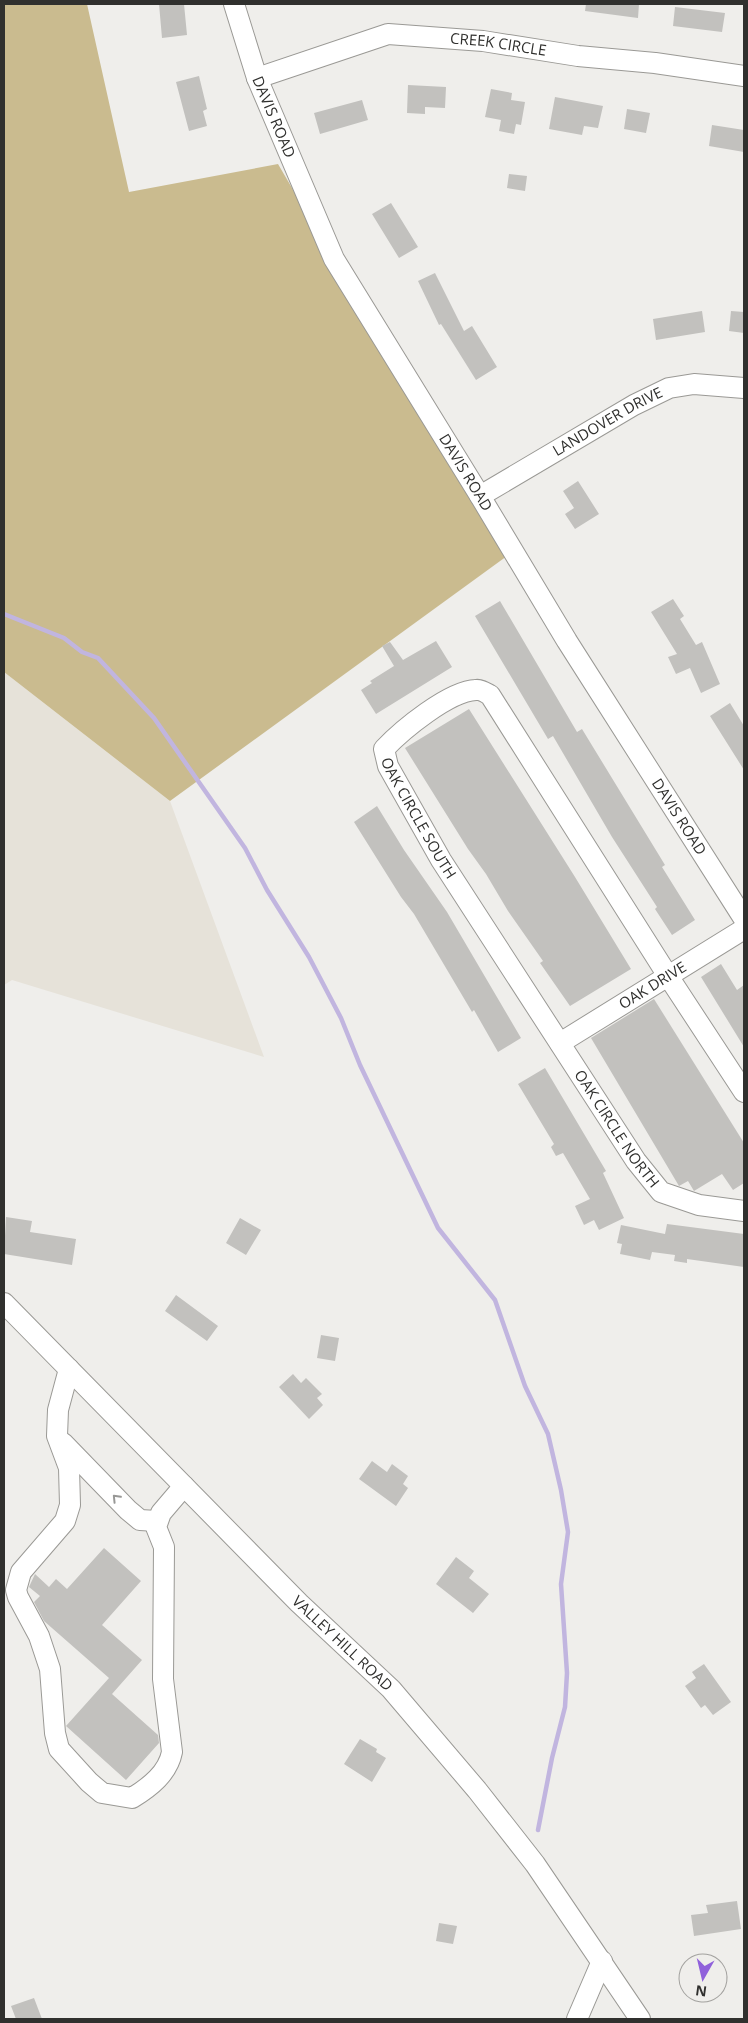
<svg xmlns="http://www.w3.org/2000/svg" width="748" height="2023" viewBox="0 0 748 2023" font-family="'Open Sans',sans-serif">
	<rect width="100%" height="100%" fill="#efeeeb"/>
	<path fill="#e6e2d9" d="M 4,672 L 170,801 L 264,1057 L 12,980 L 4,985 Z"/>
	<path fill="#cabb8f" d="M 4,4 L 87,4 L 129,192 L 278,164 L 507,556 L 170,801 L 4,672 Z"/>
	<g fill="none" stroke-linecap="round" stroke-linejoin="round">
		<path stroke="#c1b5df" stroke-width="4.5" d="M 4,614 L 64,638 L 82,652 L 98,658 L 154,718 L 245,848 L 267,890 L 309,957 L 341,1018 L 360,1065 L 438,1228 L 495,1300 L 525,1386 L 548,1434 L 561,1490 L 568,1532 L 561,1584 L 567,1673 L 565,1707 L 552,1758 L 538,1830"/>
	</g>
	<path fill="#c2c1be" d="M 159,4 L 184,4 L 187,35 L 162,38 Z
		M 586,4 L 639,4 L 638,18 L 585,11 Z
		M 675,7 L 725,13 L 722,32 L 673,26 Z
		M 199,76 L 207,109 L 203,111 L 207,126 L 189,131 L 176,82 Z
		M 408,85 L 446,87 L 445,108 L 425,107 L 425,114 L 407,113 Z
		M 491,89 L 512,93 L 511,100 L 525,102 L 521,125 L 516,124 L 514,134 L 499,131 L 501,120 L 485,117 Z
		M 555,97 L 603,106 L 598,128 L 584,126 L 582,135 L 549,129 Z
		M 362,100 L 368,120 L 320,134 L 314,113 Z
		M 627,109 L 650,113 L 646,133 L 624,129 Z
		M 712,125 L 744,130 L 744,152 L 709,146 Z
		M 509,174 L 527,176 L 525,191 L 507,188 Z
		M 391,203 L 418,247 L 399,258 L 372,214 Z
		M 435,273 L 464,331 L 472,326 L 497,367 L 476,380 L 441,324 L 439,325 L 418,281 Z
		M 702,311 L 705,332 L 656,340 L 653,319 Z
		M 731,311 L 744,312 L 744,333 L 729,331 Z
		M 578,481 L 599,514 L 575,529 L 565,514 L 574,508 L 563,491 Z
		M 673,599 L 684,616 L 680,619 L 696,645 L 702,642 L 720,684 L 701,693 L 690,668 L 676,674 L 668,657 L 677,654 L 651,612 Z
		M 500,601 L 577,732 L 582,729 L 665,865 L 662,867 L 695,920 L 672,935 L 655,909 L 657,907 L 612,837 L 553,736 L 548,739 L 475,616 Z
		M 436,641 L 452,667 L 376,714 L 361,690 L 372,683 L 370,681 L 394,666 L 382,646 L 390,642 L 403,660 Z
		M 730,703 L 744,726 L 744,770 L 710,716 Z
		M 469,709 L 575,877 L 631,969 L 570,1006 L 540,963 L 543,961 L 508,911 L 486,874 L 468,849 L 405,748 Z
		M 377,806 L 404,850 L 447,912 L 521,1038 L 498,1052 L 474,1010 L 472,1012 L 414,914 L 401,897 L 354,822 Z
		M 721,964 L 737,990 L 744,985 L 744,1047 L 701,977 Z
		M 654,999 L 744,1143 L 744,1183 L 733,1190 L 722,1174 L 694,1191 L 688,1181 L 679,1186 L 591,1038 Z
		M 545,1068 L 606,1171 L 603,1173 L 624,1218 L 599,1230 L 594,1220 L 584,1225 L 575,1206 L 590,1199 L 563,1153 L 556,1156 L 551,1147 L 554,1144 L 518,1084 Z
		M 6,1217 L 32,1221 L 30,1232 L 76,1239 L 72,1265 L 4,1254 Z
		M 240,1218 L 261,1230 L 246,1255 L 226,1243 Z
		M 667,1224 L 744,1234 L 744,1267 L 687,1259 L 687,1263 L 674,1261 L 675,1255 L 652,1252 L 650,1260 L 620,1254 L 622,1244 L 617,1243 L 621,1225 L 665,1234 Z
		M 176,1295 L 218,1326 L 207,1341 L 165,1311 Z
		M 321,1335 L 339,1338 L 335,1361 L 317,1358 Z
		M 293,1374 L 301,1383 L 306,1378 L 322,1394 L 317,1398 L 323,1405 L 309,1419 L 279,1387 Z
		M 372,1461 L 387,1472 L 392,1464 L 408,1476 L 403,1484 L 408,1488 L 396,1506 L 359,1479 Z
		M 104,1548 L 141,1581 L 102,1625 L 142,1660 L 112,1694 L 158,1735 L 159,1743 L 126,1780 L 66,1726 L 109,1678 L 44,1621 L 34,1602 L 40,1596 L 29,1587 L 35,1574 L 49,1587 L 56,1579 L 67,1589 Z
		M 456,1557 L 474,1571 L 469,1578 L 489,1594 L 473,1613 L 436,1584 Z
		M 704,1664 L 731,1702 L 713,1715 L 705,1705 L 701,1708 L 685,1686 L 696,1678 L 692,1672 Z
		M 360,1739 L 377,1749 L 376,1752 L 386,1758 L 372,1782 L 344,1764 Z
		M 737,1901 L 741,1929 L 694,1936 L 691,1915 L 708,1913 L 706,1905 Z
		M 439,1923 L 457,1926 L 453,1944 L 436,1941 Z
		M 34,1998 L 42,2019 L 16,2019 L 11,2006 Z"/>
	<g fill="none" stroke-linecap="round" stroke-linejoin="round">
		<defs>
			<g id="minor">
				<path id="s1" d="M 234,4 L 257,78 L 334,259 L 480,496 L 567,641 L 744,919"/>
				<path id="s2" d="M 257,78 L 388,34 L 483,41 L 578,56 L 655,63 L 744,76"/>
				<path id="s3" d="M 480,496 L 634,405 L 669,388 L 694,384 L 744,388"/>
				<path id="s4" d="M 560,1043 L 744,929"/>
				<path id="s5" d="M 744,1092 L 668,976 L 490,695 C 486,693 480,689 476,690 C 449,691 402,730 384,749 L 388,766 L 441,860 L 636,1161 L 661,1192 L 699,1205 L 744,1211"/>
				<path id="s6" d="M 4,1303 L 299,1603 L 391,1689 L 477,1790 L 535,1864 L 640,2019"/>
				<path d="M 69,1369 L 58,1410 L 57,1436 L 69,1468 L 70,1505 L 65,1521 L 21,1572 L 16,1590 L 18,1597 L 39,1636 L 50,1669 L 55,1733 L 59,1749 L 89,1782 L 102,1793 L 132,1798 C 150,1787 168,1773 172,1752 L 163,1679 L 164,1547 L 156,1527 L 161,1513 L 184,1486"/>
				<path d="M 63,1443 L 128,1510 L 140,1520 L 157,1521"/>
				<path d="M 577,2019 L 602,1961"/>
			</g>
		</defs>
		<use href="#minor" stroke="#9a9995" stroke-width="22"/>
		<use href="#minor" stroke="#fff" stroke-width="20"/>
	</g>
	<defs><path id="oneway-chevron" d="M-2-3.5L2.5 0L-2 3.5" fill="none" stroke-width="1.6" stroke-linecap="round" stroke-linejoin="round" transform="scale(1.25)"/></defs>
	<use stroke="#989896" href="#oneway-chevron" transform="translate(116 1498) rotate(-134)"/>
	<g text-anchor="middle" stroke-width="5" stroke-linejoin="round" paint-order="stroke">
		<g font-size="15" fill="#30302e" stroke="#efeeeb">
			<text dy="5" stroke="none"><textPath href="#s2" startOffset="249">CREEK CIRCLE</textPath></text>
			<text dy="5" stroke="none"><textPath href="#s1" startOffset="120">DAVIS ROAD</textPath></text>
			<text dy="5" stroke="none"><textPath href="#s3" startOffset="148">LANDOVER DRIVE</textPath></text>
			<text dy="5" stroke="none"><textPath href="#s1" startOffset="525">DAVIS ROAD</textPath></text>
			<text dy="5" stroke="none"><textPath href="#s5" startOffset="675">OAK CIRCLE SOUTH</textPath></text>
			<text dy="5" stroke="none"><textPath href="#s1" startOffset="930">DAVIS ROAD</textPath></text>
			<text dy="5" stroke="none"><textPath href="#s4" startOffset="109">OAK DRIVE</textPath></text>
			<text dy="5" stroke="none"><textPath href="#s5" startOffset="1044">OAK CIRCLE NORTH</textPath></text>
			<text dy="5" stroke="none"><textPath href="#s6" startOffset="480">VALLEY HILL ROAD</textPath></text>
		</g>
	</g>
	<rect width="748" height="2023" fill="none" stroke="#30302e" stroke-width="10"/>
	<g transform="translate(703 1978) rotate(188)"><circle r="24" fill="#efeeeb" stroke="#a3a29f"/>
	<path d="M0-4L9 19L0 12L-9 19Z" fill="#9061db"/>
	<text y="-8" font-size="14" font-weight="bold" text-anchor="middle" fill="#30302e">N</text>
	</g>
</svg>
